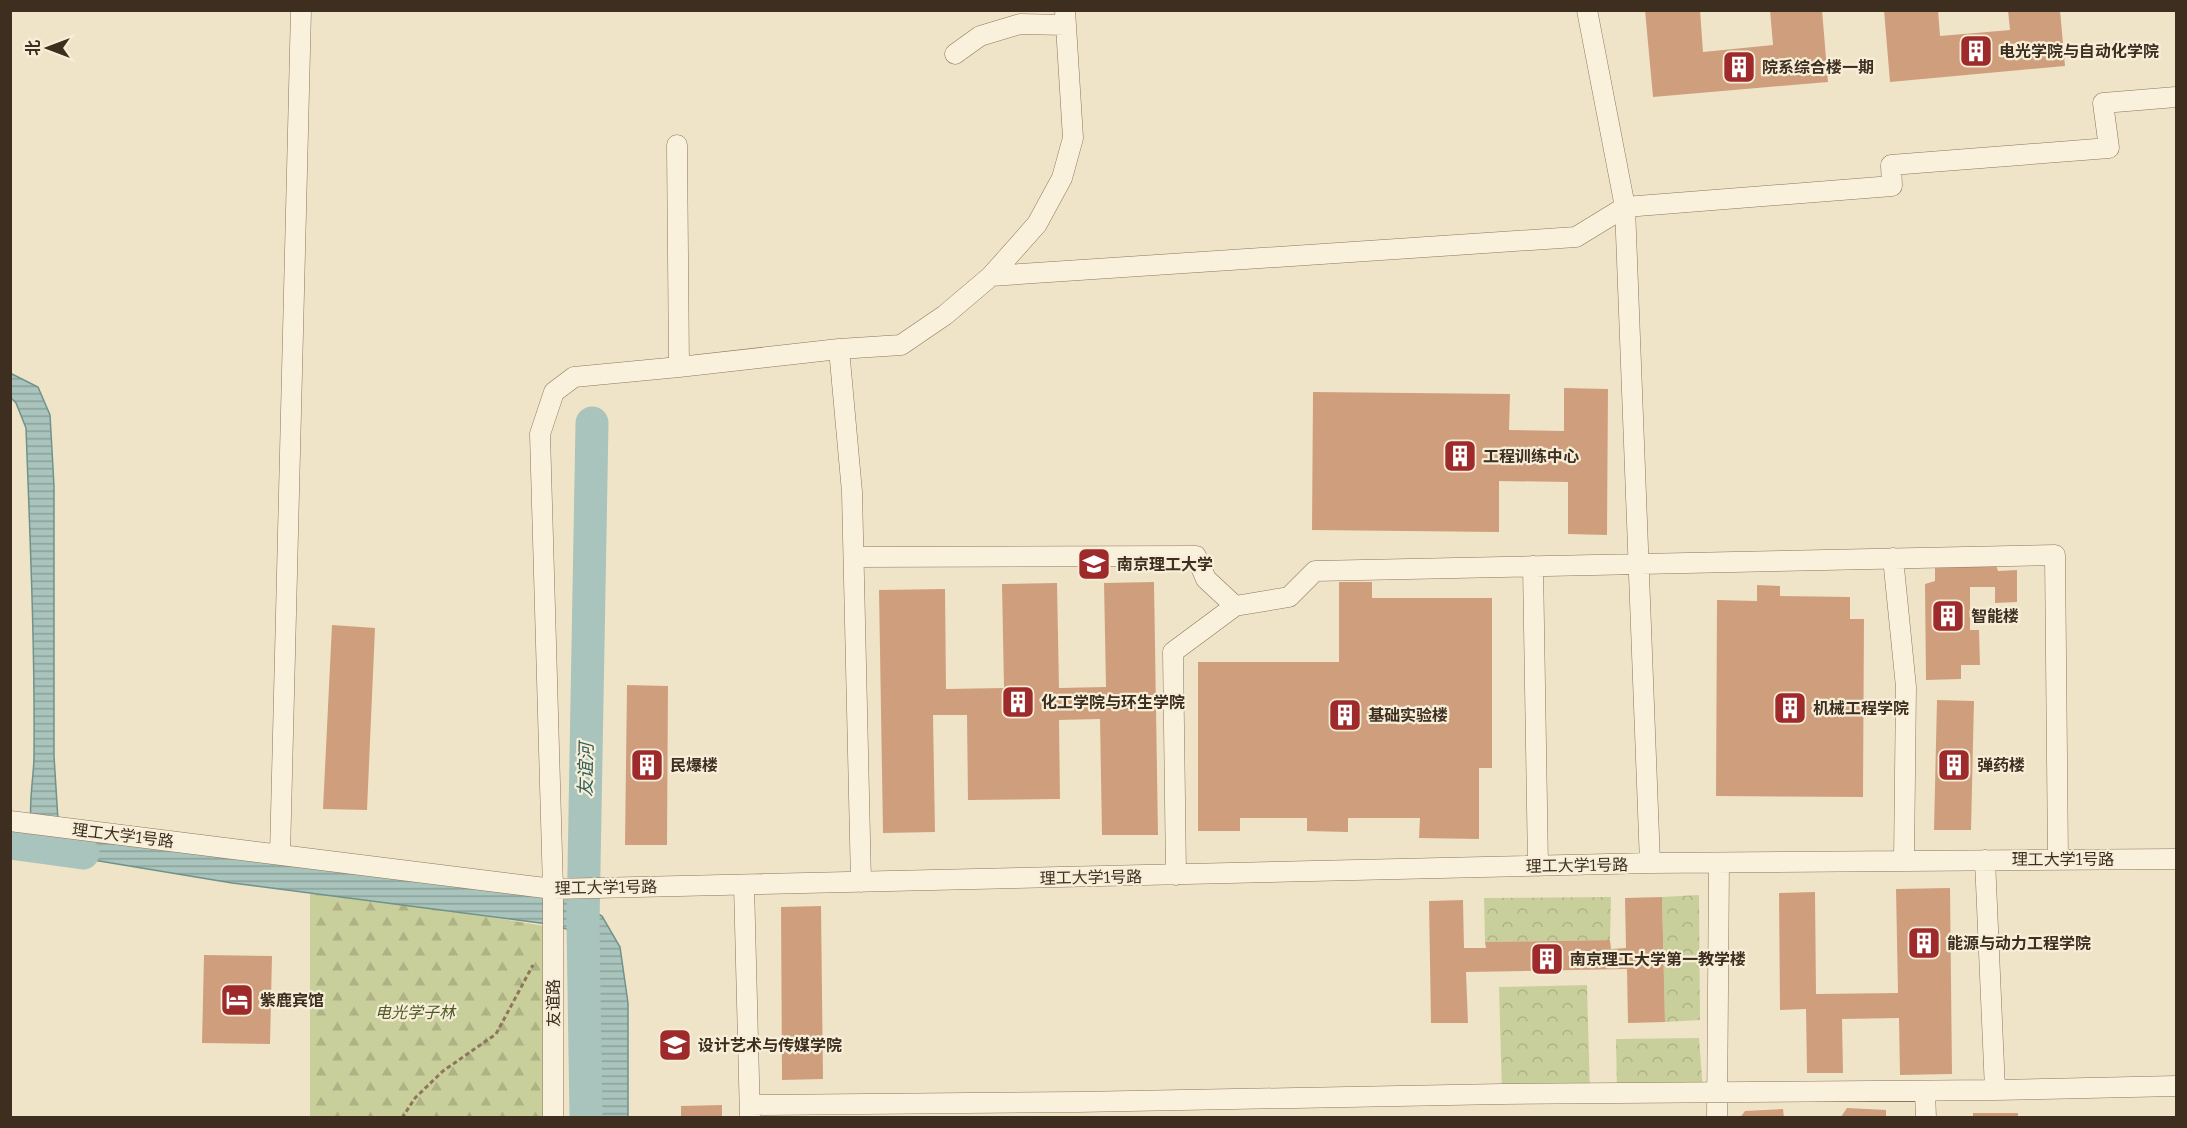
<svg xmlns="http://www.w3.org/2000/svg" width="2187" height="1128" viewBox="0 0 2187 1128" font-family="Bitter,'Noto Sans SC',serif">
	<defs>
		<pattern id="forest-firs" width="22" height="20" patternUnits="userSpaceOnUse" patternTransform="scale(1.5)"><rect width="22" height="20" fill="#c9cf9b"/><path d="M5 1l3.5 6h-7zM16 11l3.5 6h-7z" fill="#aeb285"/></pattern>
		<pattern id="park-crowns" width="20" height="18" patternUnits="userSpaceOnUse" patternTransform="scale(1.5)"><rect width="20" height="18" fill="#c9cf9b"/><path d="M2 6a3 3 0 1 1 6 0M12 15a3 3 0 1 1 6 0" fill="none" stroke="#aeb285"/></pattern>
		<pattern id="water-rules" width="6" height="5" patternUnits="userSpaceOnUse" patternTransform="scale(1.5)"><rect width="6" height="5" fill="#a9c4bc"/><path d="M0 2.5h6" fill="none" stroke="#8ba098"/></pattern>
	</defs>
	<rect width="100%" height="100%" fill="#f0e4c8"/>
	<path fill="url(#forest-firs)" d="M 310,888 L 545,926 L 547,1117 L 310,1117 Z"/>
	<path fill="url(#park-crowns)" d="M 1699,895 L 1700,1020 L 1665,1022 L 1662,897 Z
		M 1611,897 L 1610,940 L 1485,942 L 1484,898 Z
		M 1587,985 L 1590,1093 L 1502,1094 L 1499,987 Z
		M 1699,1038 L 1703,1091 L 1617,1093 L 1616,1039 Z"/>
	<path fill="url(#water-rules)" stroke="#6f938a" stroke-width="1.5" d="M 10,373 L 38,387 L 50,415 L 54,486 L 54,756 L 58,820 L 572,899 L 602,916 L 620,947 L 628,1003 L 628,1117 L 591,1117 C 592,1078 602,974 584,942 C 577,929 561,928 548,924 L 232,883 L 45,852 C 21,831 34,786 34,756 C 35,647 30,538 26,428 L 16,403 L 11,398 Z"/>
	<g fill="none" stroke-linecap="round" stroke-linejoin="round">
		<path stroke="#a9c4bc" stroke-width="33" d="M 10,843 L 83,853
			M 586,1118 L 583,924 L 592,423"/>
	</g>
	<path fill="#cf9f7d" d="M 1645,10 L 1700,10 L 1703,52 L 1773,45 L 1770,10 L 1822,10 L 1828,82 L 1653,97 Z
		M 1884,10 L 1938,10 L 1940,36 L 2010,30 L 2008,10 L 2060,10 L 2065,66 L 1890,82 Z
		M 1564,388 L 1608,389 L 1607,535 L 1568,534 L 1568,482 L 1499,481 L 1499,532 L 1312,530 L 1313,392 L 1510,394 L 1509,430 L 1564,431 Z
		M 1935,562 L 1995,562 L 1998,571 L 2017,570 L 2017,602 L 1995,603 L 1995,587 L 1970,587 L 1970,630 L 1979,630 L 1980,665 L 1961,665 L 1961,679 L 1926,680 L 1925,584 L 1935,581 Z
		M 1154,582 L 1158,835 L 1102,835 L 1100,719 L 1059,720 L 1060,799 L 968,800 L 967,715 L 933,715 L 935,832 L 883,833 L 879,590 L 945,589 L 946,689 L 1004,688 L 1002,584 L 1057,583 L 1059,688 L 1106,687 L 1104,583 Z
		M 1339,582 L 1372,582 L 1372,598 L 1492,598 L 1492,768 L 1479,768 L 1479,839 L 1419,838 L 1420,818 L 1348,818 L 1348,832 L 1307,831 L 1307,818 L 1240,818 L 1240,831 L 1198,831 L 1198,662 L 1339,662 Z
		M 1757,585 L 1780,586 L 1780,596 L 1850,597 L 1850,619 L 1864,619 L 1863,797 L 1716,796 L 1717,600 L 1757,601 Z
		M 332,625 L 375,628 L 367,810 L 323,809 Z
		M 627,685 L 668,686 L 667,845 L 625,845 Z
		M 1937,700 L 1974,701 L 1971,830 L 1934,830 Z
		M 1950,888 L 1952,1074 L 1900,1075 L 1899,1018 L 1842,1019 L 1843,1073 L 1807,1073 L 1806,1009 L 1780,1010 L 1779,893 L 1815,892 L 1816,994 L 1898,993 L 1896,889 Z
		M 1662,897 L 1665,1022 L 1628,1023 L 1627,969 L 1466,972 L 1468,1023 L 1431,1023 L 1429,901 L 1463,900 L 1464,948 L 1486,948 L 1485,942 L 1610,940 L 1611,949 L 1626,948 L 1625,898 Z
		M 821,906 L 823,1079 L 782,1080 L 781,907 Z
		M 204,955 L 272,956 L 270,1044 L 202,1043 Z
		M 722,1105 L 722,1118 L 681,1118 L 681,1106 Z
		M 1847,1108 L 1886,1110 L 1886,1118 L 1840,1118 Z
		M 1783,1109 L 1784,1118 L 1740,1118 L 1745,1111 Z
		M 1973,1113 L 2018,1113 L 2018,1118 L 1973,1118 Z"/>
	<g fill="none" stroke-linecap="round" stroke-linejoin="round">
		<defs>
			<path id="minor" d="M 955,54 L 980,36 L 1020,24 L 1065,25
				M 677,145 L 679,367
				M 991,276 L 1576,237 L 1625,207 L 1587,10
				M 839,349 L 852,492 L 861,882
				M 854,557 L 1196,556 L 1206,579 L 1235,606 L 1289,597 L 1315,571 L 2055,555 L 2058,859
				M 1893,558 L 1906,687 L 1904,861
				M 1533,566 L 1538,866
				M 10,821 L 553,889 L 1650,863 L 2176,859
				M 280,855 L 301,10
				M 1985,860 L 1995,1090
				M 1650,863 L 1625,207 L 1892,186 L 1891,165 L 2109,148 L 2103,103 L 2176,97
				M 1176,875 L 1173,652 L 1235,606
				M 744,885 L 750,1118
				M 1925,1091 L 1926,1118
				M 750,1105 L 1078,1102 L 1502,1094 L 1995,1090 L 2176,1086
				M 553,1118 L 553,889 L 540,434 L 554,392 L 574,377 L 679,367 L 839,349 L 901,345 L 945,315 L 991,276 L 1037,224 L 1062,178 L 1073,138 L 1065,10
				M 1717,1118 L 1719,863"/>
		</defs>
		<use href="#minor" stroke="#8d765c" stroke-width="21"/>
		<path stroke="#8d765c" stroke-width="3" stroke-dasharray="4.5 3" stroke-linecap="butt" d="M 402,1118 L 415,1098 L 443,1071 L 496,1034 L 533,965"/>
		<use href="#minor" stroke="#faf1dc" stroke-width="20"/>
	</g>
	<defs>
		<symbol id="building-square" viewBox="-11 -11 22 22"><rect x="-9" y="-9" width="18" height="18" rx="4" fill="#9e2a2b" stroke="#f7eed8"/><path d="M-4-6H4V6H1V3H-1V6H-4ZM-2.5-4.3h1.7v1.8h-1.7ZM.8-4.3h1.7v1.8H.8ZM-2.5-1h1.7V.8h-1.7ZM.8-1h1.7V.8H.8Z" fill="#fff"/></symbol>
		<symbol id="university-square" viewBox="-11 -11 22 22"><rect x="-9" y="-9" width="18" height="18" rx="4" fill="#9e2a2b" stroke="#f7eed8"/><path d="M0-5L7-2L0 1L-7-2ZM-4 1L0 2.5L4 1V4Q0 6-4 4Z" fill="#fff"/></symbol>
		<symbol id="hotel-square" viewBox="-11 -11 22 22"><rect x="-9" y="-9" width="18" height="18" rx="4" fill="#9e2a2b" stroke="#f7eed8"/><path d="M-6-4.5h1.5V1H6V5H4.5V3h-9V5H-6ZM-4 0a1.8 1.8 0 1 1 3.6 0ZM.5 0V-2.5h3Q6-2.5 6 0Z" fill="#fff"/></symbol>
	</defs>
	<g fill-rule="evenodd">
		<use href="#building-square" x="1957" y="32" width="38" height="38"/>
		<use href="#building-square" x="1720" y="48" width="38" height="38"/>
		<use href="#building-square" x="1441" y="437" width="38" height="38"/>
		<use href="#university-square" x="1075" y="545" width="38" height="38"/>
		<use href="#building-square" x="1929" y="597" width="38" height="38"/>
		<use href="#building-square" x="999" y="683" width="38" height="38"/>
		<use href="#building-square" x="1771" y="689" width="38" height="38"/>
		<use href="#building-square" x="1326" y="696" width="38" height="38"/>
		<use href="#building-square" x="628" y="746" width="38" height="38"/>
		<use href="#building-square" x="1935" y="746" width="38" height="38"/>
		<use href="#building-square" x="1905" y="924" width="38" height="38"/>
		<use href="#building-square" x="1528" y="940" width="38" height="38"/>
		<use href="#hotel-square" x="218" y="981" width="38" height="38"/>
		<use href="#university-square" x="656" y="1026" width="38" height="38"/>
	</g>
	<g text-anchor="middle" stroke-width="4.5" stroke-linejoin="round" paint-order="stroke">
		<g font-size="16" font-weight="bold" fill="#3d2e20" stroke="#f7eed8" text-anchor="start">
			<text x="1999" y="57">电光学院与自动化学院</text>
			<text x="1762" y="73">院系综合楼一期</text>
			<text x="1483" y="462">工程训练中心</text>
			<text x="1117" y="570">南京理工大学</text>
			<text x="1971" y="622">智能楼</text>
			<text x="1041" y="708">化工学院与环生学院</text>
			<text x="1813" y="714">机械工程学院</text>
			<text x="1368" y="721">基础实验楼</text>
			<text x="670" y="771">民爆楼</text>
			<text x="1977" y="771">弹药楼</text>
			<text x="1947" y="949">能源与动力工程学院</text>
			<text x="1570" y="965">南京理工大学第一教学楼</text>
			<text x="260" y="1006">紫鹿宾馆</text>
			<text x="698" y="1051">设计艺术与传媒学院</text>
		</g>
		<g font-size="16" fill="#3d2e20" stroke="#f7eed8">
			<text transform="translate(123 835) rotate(7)" y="6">理工大学1号路</text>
			<text x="2063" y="865">理工大学1号路</text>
			<text transform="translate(1577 865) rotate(-1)" y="6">理工大学1号路</text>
			<text transform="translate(1091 877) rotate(-1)" y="6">理工大学1号路</text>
			<text transform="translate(606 887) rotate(-1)" y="6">理工大学1号路</text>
			<text transform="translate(553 1003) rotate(-90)" y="6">友谊路</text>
		</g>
		<g font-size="16" font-style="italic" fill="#4d5a26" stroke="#f7eed8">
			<text x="415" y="1018">电光学子林</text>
		</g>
		<g font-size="18" font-style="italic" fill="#2f5d5a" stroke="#f7eed8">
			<text transform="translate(586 770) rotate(-89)" y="6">友谊河</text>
		</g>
	</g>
	<rect width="2187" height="1128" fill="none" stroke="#3d2e20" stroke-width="24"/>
	<g transform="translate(48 48) rotate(270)" stroke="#f7eed8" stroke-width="4.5" paint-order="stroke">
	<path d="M0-4.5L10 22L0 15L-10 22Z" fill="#3d2e20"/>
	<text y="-9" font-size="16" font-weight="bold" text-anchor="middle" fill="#3d2e20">北</text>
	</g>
</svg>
